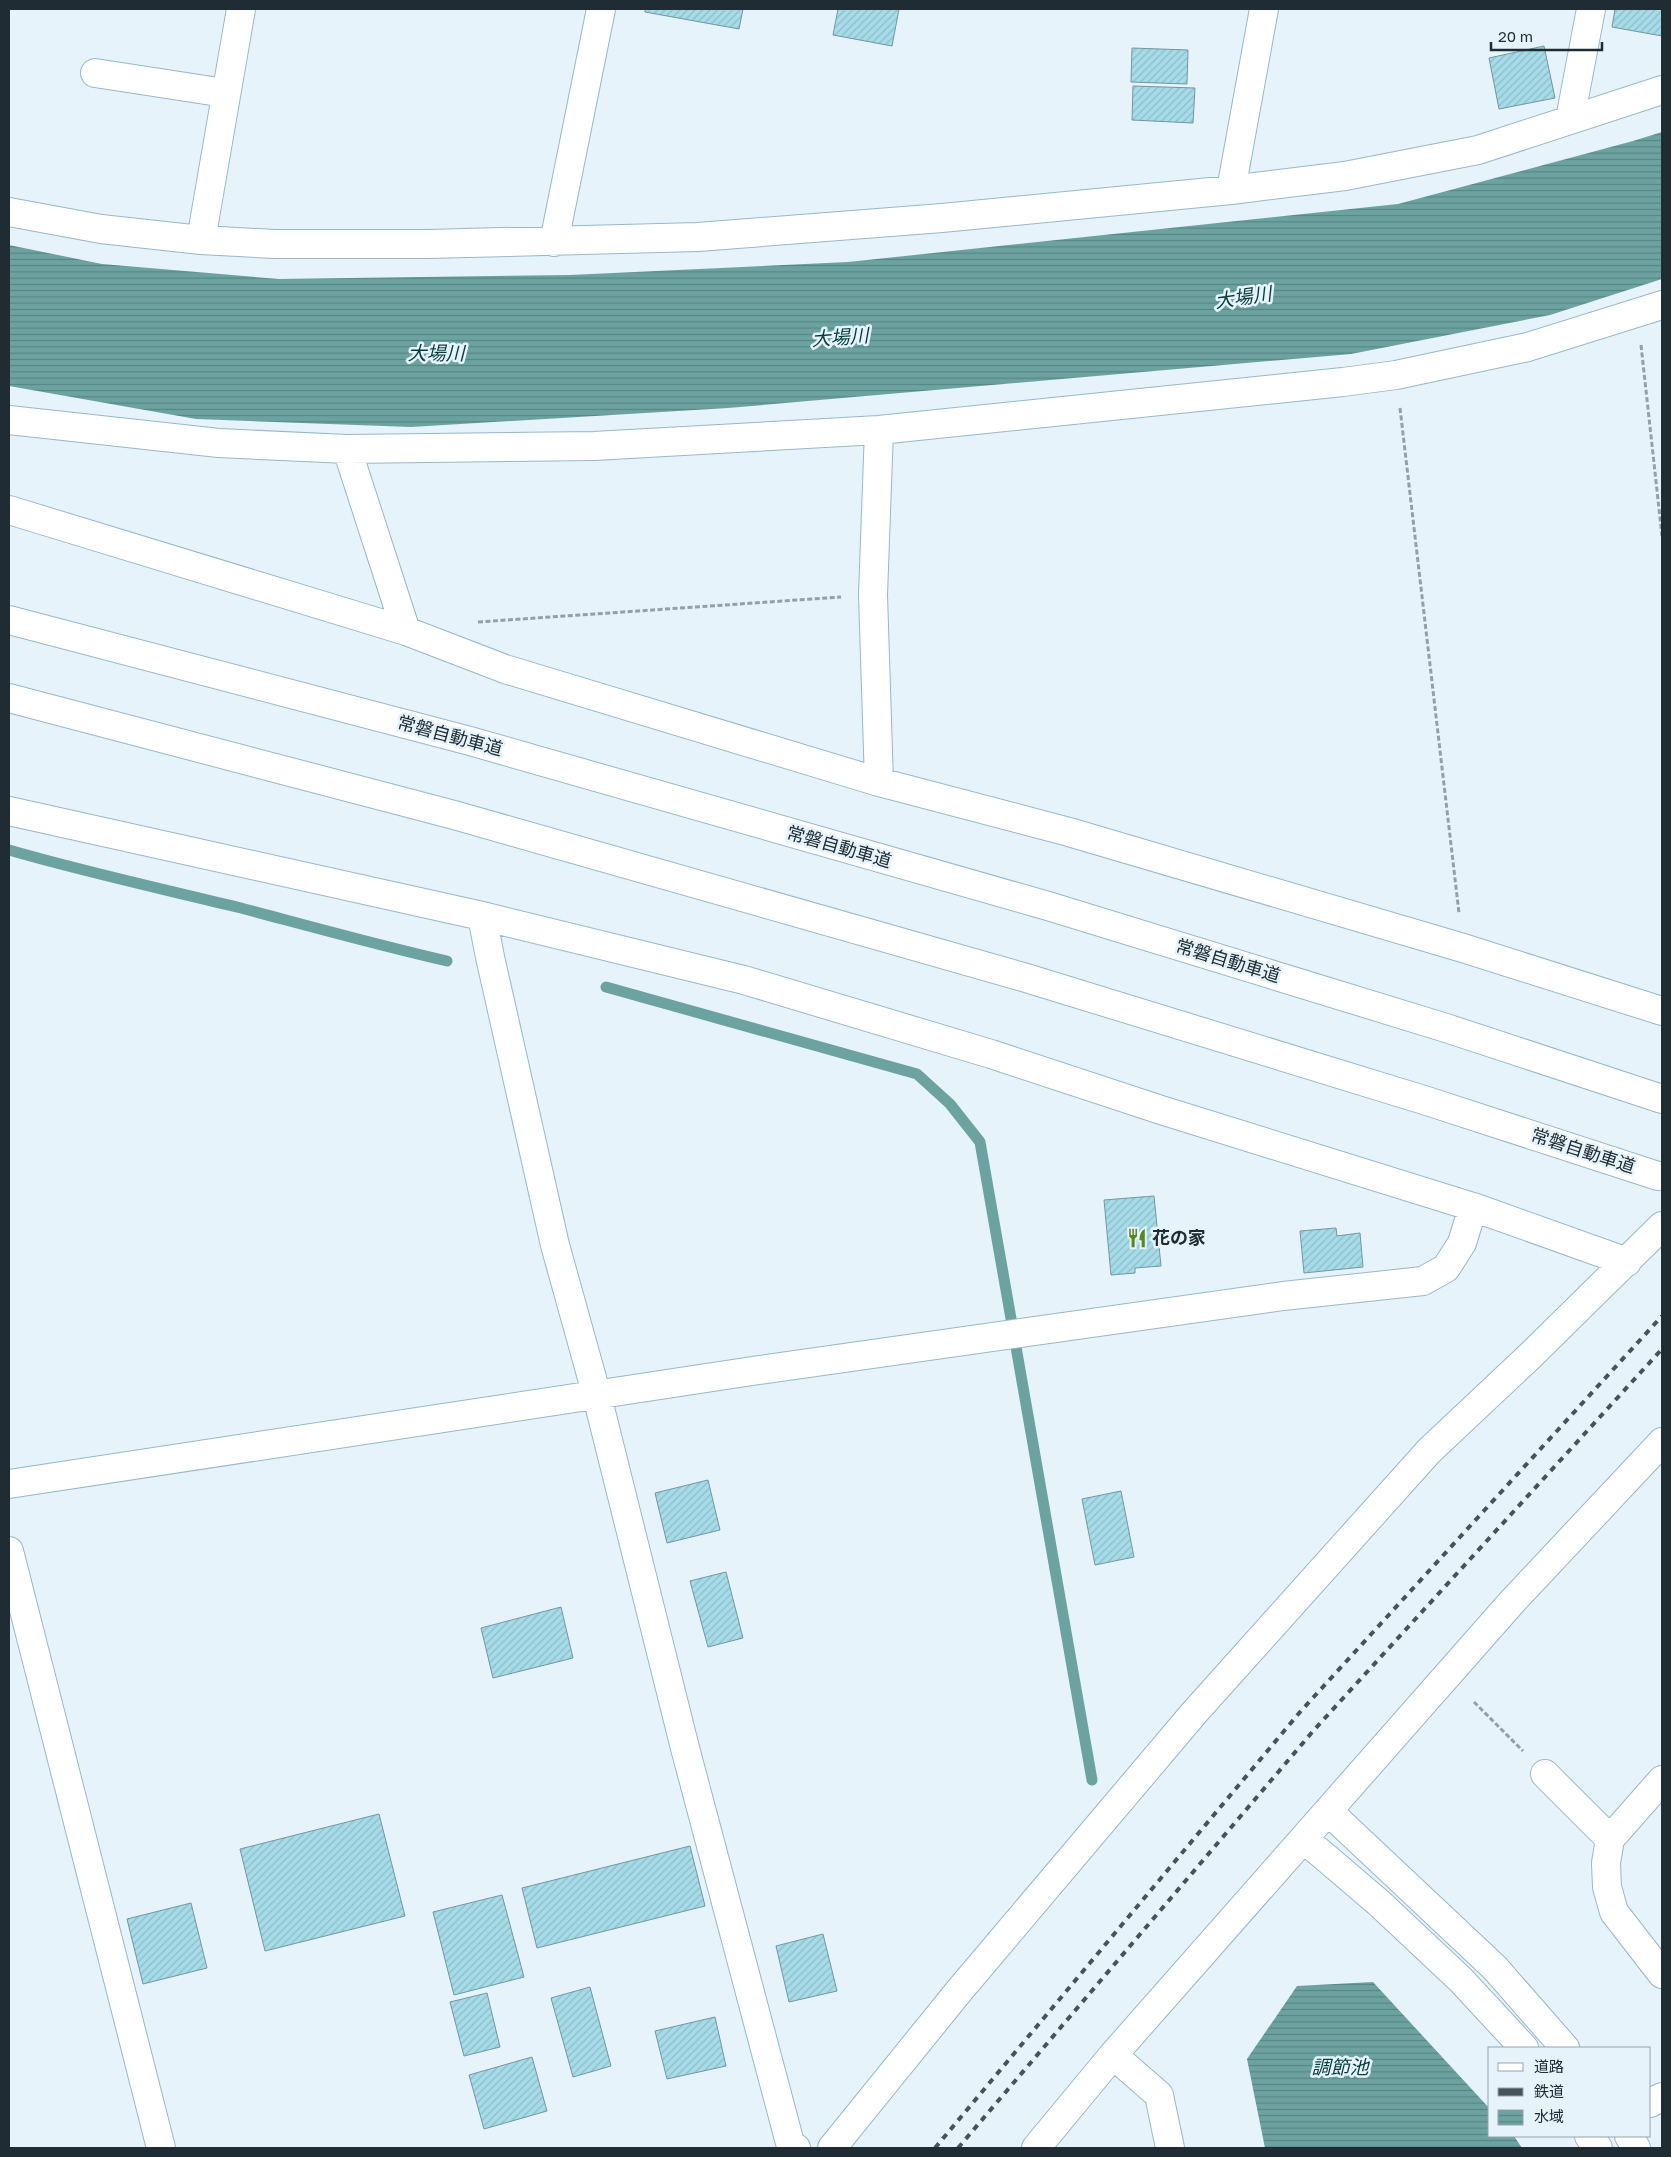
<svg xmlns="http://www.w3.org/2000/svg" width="1671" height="2157" viewBox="0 0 1671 2157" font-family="'Golos Text','Noto Sans JP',sans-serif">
	<defs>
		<pattern id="water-rules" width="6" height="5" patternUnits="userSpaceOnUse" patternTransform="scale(1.25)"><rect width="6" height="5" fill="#6ca3a1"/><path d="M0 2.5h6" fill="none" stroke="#588584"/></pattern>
		<pattern id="building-hatch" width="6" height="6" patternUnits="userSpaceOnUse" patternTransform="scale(1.25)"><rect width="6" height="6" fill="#a6dbe8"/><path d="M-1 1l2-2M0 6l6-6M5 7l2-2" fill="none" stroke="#8fbcc8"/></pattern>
	</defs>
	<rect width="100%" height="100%" fill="#e6f3fb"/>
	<path fill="url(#water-rules)" d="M 1662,132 L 1662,279 L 1550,315 L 1351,354 L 728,408 L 411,427 L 196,419 L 9,386 L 9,245 L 102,264 L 279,279 L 570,275 L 848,262 L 1398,204 L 1633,141 Z
		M 1373,1982 L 1490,2109 L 1490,2136 L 1514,2136 L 1522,2148 L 1265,2148 L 1247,2059 L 1297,1986 Z"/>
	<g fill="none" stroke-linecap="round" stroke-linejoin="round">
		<path stroke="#6ca3a1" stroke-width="11" d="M 9,850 C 85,872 163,889 241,908 C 309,926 377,945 447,961
			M 606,987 L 917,1074 L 950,1104 L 980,1142 L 1092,1780"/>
	</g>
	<path fill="url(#building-hatch)" stroke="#7197a0" d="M 645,9 L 743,9 L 739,29 L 645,12 Z
		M 838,9 L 899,9 L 892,46 L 833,35 Z
		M 1615,9 L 1662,9 L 1662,36 L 1612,27 Z
		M 1544,46 L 1555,98 L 1499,109 L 1489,58 Z
		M 1132,48 L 1188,50 L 1187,84 L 1131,82 Z
		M 1133,86 L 1195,88 L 1193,123 L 1132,120 Z
		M 1154,1196 L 1161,1266 L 1135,1268 L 1135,1273 L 1111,1275 L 1104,1200 Z
		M 1336,1228 L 1337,1236 L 1360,1233 L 1363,1267 L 1304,1273 L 1300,1231 Z
		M 708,1480 L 720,1530 L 667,1543 L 655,1493 Z
		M 1121,1491 L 1134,1557 L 1095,1565 L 1082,1499 Z
		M 726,1572 L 743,1638 L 708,1647 L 690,1581 Z
		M 561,1607 L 573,1658 L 493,1678 L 481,1628 Z
		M 379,1814 L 405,1916 L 265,1951 L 240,1849 Z
		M 690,1846 L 705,1906 L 537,1948 L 522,1888 Z
		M 502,1895 L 524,1977 L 454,1995 L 433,1912 Z
		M 191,1903 L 207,1968 L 143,1984 L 127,1919 Z
		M 823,1934 L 837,1991 L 789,2002 L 776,1946 Z
		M 590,1987 L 611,2066 L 573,2077 L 551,1998 Z
		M 487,1993 L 500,2047 L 464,2056 L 450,2002 Z
		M 715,2017 L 726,2066 L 667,2079 L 655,2031 Z
		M 532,2057 L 547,2111 L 484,2129 L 469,2075 Z"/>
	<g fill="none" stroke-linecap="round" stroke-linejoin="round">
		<defs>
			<path id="minor" d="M 95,73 L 225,93
				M 1570,119 L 1591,9
				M 1231,190 L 1264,9
				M 9,212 L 101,229 L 201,240 L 275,244 L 428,244 L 698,237 L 942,218 L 1231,190 L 1345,176 L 1478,150 L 1662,90
				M 201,240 L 241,9
				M 554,242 L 601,9
				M 9,420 L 219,443 L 347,449 L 594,446 L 879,430 L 1343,382 L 1396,375 L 1528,347 L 1662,305
				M 879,430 L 873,595 L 879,782
				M 347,449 L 406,631
				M 9,510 L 406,631 L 505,669 L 879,782 L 1069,832 L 1463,948 L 1662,1011
				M 9,811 L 482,916 L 744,980 L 991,1054 L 1161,1110 L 1473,1207 L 1627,1262
				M 482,916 L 490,957 L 555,1245 L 597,1396 L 685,1748 L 790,2143 L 796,2148
				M 9,1484 L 759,1370 L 1283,1296 L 1423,1281 L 1446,1268 L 1462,1243 L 1473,1207
				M 9,1551 L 161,2148
				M 1545,1774 L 1610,1839
				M 1662,1780 L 1610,1839 L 1606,1863 L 1607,1887 L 1614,1912 L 1662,1974
				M 1328,1811 L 1495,1968 L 1565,2048
				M 1304,1839 L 1379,1903 L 1461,1980 L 1524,2048
				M 1113,2055 L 1159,2095 L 1170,2148
				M 1650,2103 L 1662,2097
				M 1589,2136 L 1598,2148
				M 1629,2136 L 1636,2148
				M 832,2148 L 959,1991 L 1194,1713 L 1429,1451 L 1531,1355 L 1662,1226
				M 1036,2148 L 1113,2055 L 1511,1603 L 1662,1442"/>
			<path id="highway" d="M 9,620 L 470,741 L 1048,906 L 1446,1028 L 1662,1099
				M 9,698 L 454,815 L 1023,977 L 1427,1101 L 1658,1176"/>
		</defs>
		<use href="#minor" stroke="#98b7cb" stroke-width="30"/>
		<use href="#highway" stroke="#98b7cb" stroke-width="30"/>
		<path stroke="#94a0a8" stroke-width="3" stroke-dasharray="5 2.5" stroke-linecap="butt" d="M 1641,345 L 1662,536
			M 1400,408 L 1459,913
			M 478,622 L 841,597
			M 1474,1702 L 1523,1751"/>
		<use href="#minor" stroke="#fff" stroke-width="28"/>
		<use href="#highway" stroke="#fff" stroke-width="28"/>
		<path stroke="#47535b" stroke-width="4" stroke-dasharray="6 6" stroke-linecap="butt" d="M 935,2148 L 1300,1712 L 1662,1316
			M 958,2148 L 1314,1730 L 1662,1349"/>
	</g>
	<defs>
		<symbol id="restaurant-bare" viewBox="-9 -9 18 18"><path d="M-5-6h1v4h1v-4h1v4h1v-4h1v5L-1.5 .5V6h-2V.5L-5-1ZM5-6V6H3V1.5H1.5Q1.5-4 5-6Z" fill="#558820" stroke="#e6f3fb" stroke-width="2.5" paint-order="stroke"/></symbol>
	</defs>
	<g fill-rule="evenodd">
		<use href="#restaurant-bare" x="1123" y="1224" width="28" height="28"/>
	</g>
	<g text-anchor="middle" stroke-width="5" stroke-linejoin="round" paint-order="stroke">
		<g font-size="18" fill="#202c34" stroke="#e6f3fb">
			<text transform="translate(450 736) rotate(15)" y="6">常磐自動車道</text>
			<text transform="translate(839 847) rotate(16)" y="6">常磐自動車道</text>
			<text transform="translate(1228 961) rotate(17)" y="6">常磐自動車道</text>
			<text transform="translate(1583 1151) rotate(18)" y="6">常磐自動車道</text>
		</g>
		<g font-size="18" font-weight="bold" fill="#202c34" stroke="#e6f3fb" text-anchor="start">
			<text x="1152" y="1244">花の家</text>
		</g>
		<g font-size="19" font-style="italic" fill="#053c3b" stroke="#e6f3fb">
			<text transform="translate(1243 297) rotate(-8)" y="7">大場川</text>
			<text transform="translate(840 337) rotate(-4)" y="7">大場川</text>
			<text x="436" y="360">大場川</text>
			<text x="1340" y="2074">調節池</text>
		</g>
	</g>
	<rect width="1671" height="2157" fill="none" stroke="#202c34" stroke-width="20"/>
	<rect x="1488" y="2047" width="162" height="90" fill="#e6f3fb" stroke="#97a3ab"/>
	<rect x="1498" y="2063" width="25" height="8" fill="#ffffff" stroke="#97a3ab"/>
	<text x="1534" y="2072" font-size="15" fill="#202c34">道路</text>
	<rect x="1498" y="2088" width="25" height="8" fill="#47535b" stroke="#97a3ab"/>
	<text x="1534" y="2097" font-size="15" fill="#202c34">鉄道</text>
	<rect x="1498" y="2110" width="25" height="15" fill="url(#water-rules)" stroke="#97a3ab"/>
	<text x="1534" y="2122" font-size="15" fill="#202c34">水域</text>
	<path d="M1491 42v8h111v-8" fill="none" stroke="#202c34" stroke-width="2.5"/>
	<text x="1498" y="42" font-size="15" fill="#202c34" stroke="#e6f3fb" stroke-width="4" paint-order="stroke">20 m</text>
</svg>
